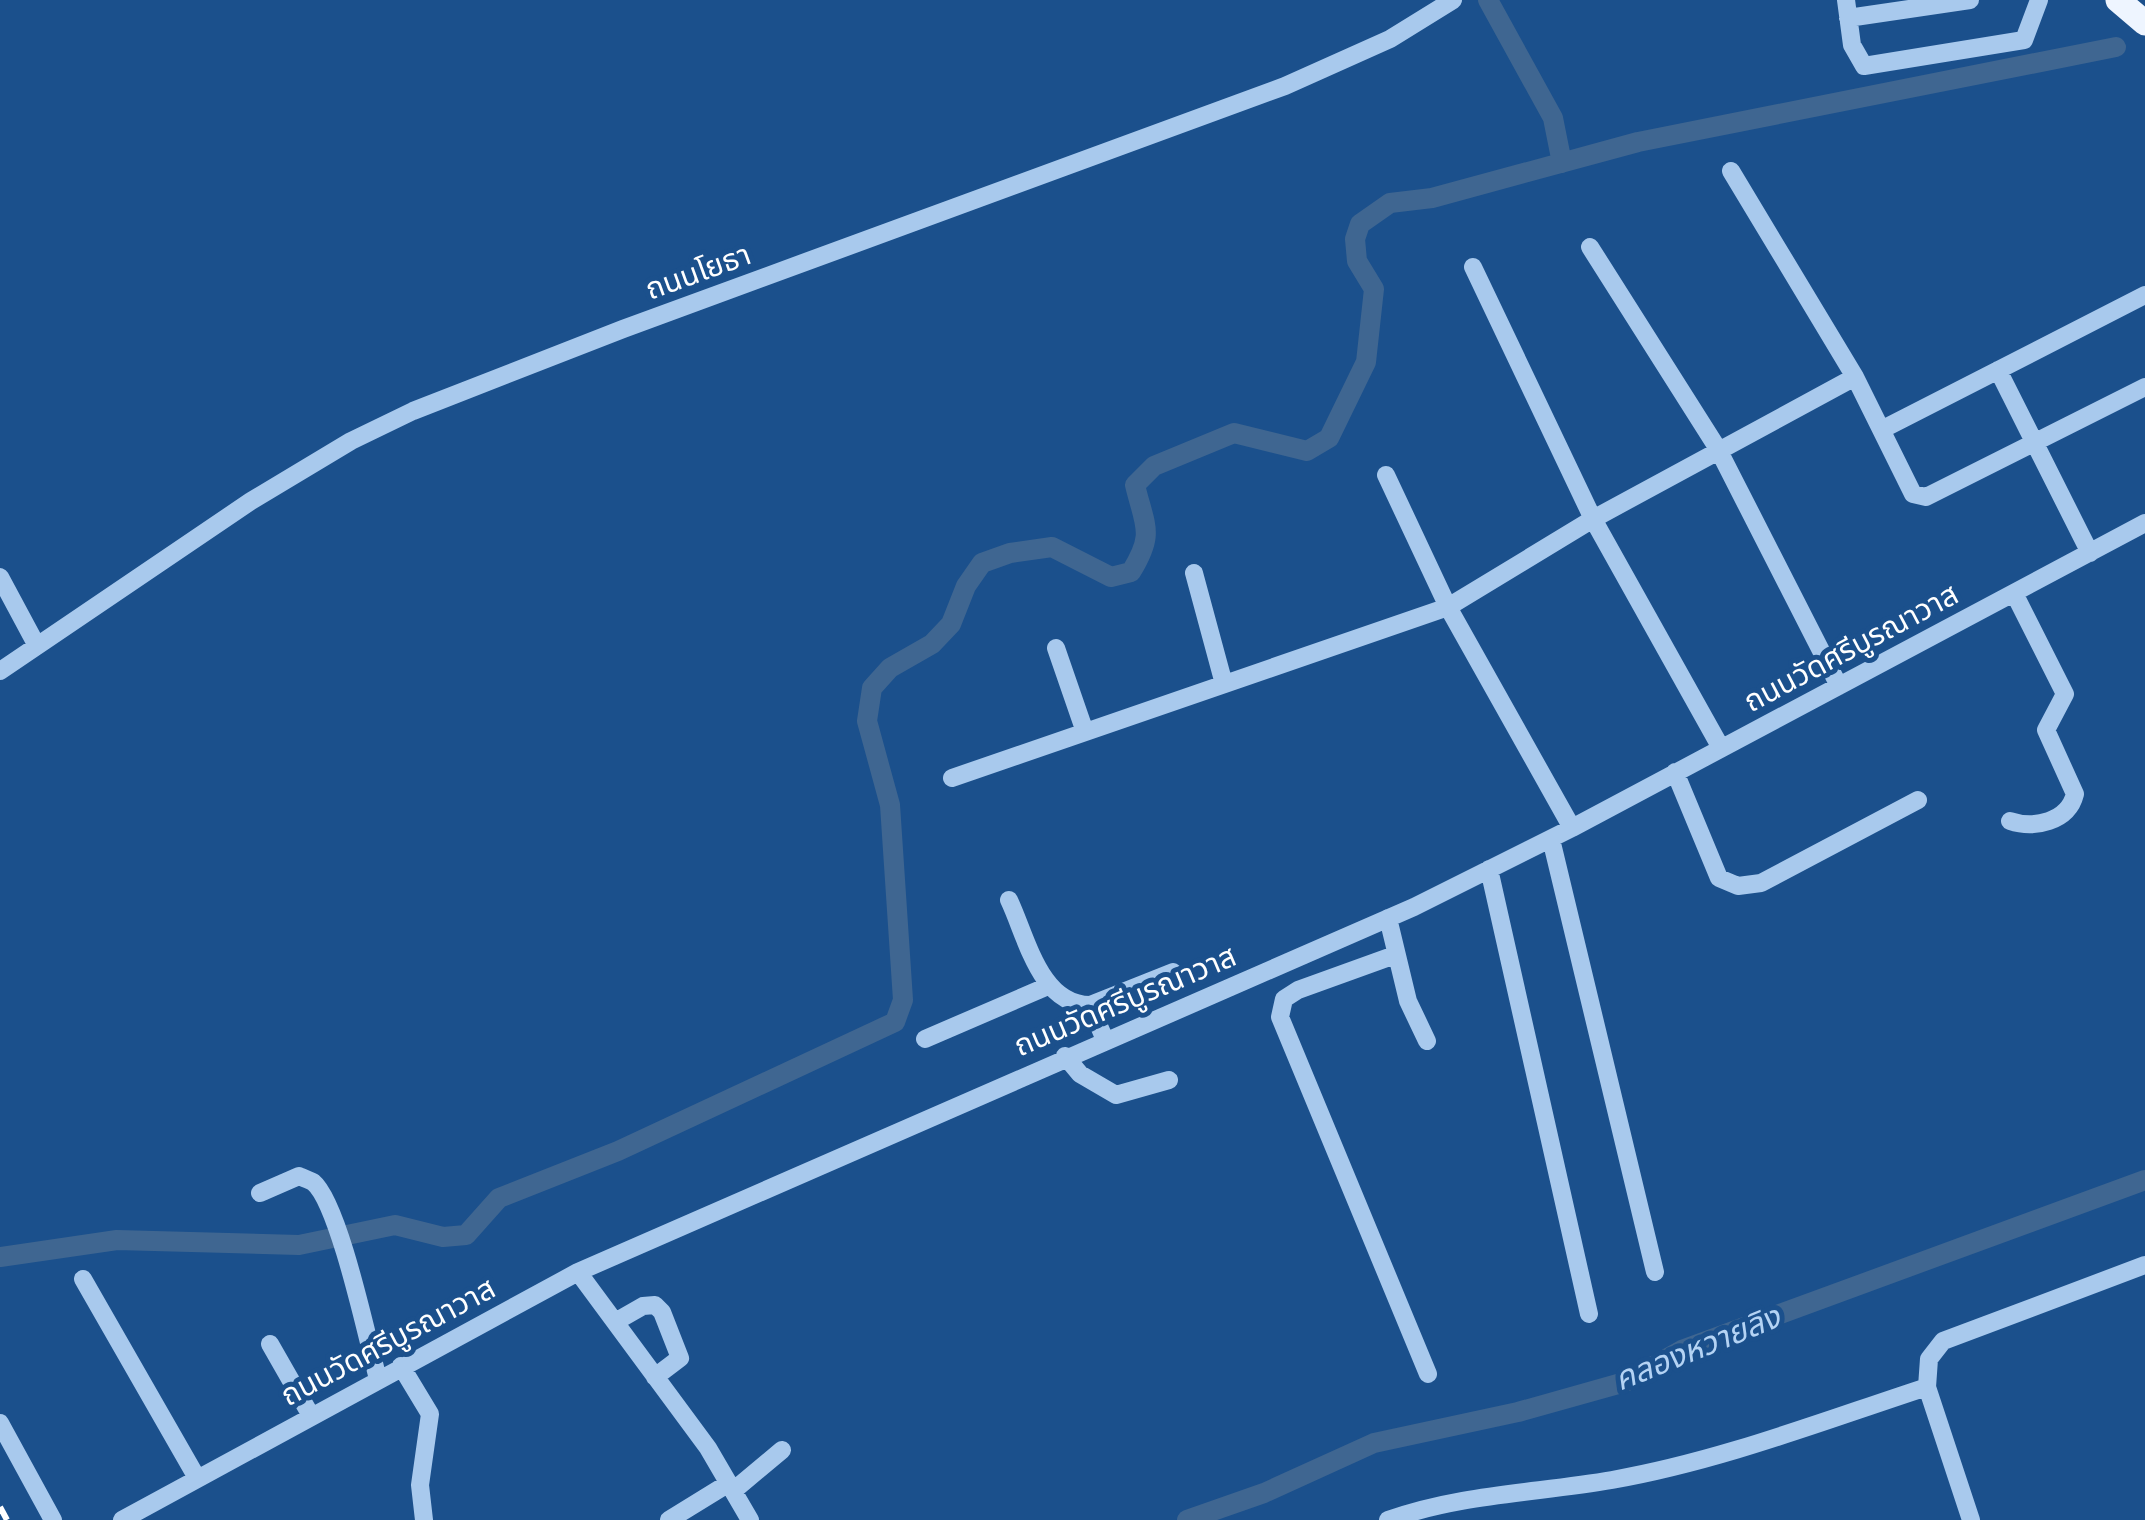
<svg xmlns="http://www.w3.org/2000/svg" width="2145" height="1520" viewBox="0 0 2145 1520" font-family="'Fira Sans','Noto Sans Thai',sans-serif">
	<rect width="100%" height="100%" fill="#1b508c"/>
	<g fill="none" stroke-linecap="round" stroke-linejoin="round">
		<path stroke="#3f6691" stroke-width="20" d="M 1488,0 L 1553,118 L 1562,163
			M 0,1257 L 117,1240 L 299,1245 L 395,1225 L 443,1237 L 466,1235 L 499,1198 L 618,1151 L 895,1022 L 903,1000 L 890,805 L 867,721 L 872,688 L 890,668 L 932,644 L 951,624 L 966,586 L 982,563 L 1010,553 L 1052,547 L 1111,577 L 1131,572 C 1155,533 1145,527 1135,485 L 1154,466 L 1234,433 L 1307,451 L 1329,438 L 1366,362 L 1374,289 L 1357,261 L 1355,239 L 1360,224 L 1390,203 L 1432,198 L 1638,142 L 2116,47
			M 1187,1520 L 1264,1493 L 1374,1443 L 1518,1412 L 1625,1382 L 1682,1350 L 2145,1180"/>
		<path stroke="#a8c9ed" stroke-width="18" d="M 1846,0 L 1852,45 L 1864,66 L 2024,40 L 2039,0
			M 1848,18 L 1970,0
			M 1731,171 L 1855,377 L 1913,494 L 1926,497 L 2145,387
			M 1590,247 L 1718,449 L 1839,686
			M 1473,267 L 1593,519 L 1721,748
			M 1998,370 L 2090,553
			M 1883,429 L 2145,295
			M 1386,475 L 1448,607 L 1572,828
			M 1194,573 L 1224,684
			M 0,577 L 37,646
			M 1056,648 L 1085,732
			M 0,671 L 251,501 L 351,441 L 413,411 L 623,329 L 1285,86 L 1390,39 L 1453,0
			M 1675,772 L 1719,878 L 1738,886 L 1761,883 L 1918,800
			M 952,778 L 1448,607 L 1593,519 L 1855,377
			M 2010,821 C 2034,829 2068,822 2075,794 L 2046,730 L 2065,694 L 2014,593
			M 1551,839 L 1655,1272
			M 1489,869 L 1589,1314
			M 1009,900 C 1027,938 1040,1005 1090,1005 L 1105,1040
			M 1388,918 L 1408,1001 L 1427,1041
			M 1395,955 L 1298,990 L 1284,999 L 1280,1017 L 1428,1374
			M 1090,1005 L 1173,972
			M 925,1039 L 1048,986
			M 1065,1056 L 1080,1074 L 1116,1095 L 1169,1080
			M 260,1193 L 299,1176 C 301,1177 312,1181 313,1182 C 339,1203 368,1342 378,1379
			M 578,1272 L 708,1448 L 750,1520
			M 83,1279 L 197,1478
			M 615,1322 L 643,1306 L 655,1305 L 662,1312 L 680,1358 L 655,1377
			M 270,1344 L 310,1414
			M 401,1366 L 430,1414 L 420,1485 L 424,1520
			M 1927,1387 L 1929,1359 L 1943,1341 L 2145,1265
			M 0,1423 L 53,1520
			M 733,1491 L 782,1450
			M 122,1520 L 578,1272 L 1414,907 L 1572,828 L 2145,523
			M 669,1520 L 729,1483
			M 1388,1520 C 1461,1494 1537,1493 1612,1480 C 1720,1461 1823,1421 1927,1387 L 1971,1520"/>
		<path stroke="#eef5ff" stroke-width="25" d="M 2118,0 L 2145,23"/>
		<path stroke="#fff" stroke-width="6" stroke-dasharray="18 8" stroke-linecap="butt" d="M 0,1507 L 7,1520"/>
	</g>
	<g text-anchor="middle" stroke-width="10" stroke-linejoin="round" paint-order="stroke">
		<g font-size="30" fill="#fff" stroke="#1b508c">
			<text transform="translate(698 272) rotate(-20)" y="10">ถนนโยธา</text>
			<text transform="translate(1851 648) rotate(-28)" y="10">ถนนวัดศรีบูรณาวาส</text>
			<text transform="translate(1125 1001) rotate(-23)" y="10">ถนนวัดศรีบูรณาวาส</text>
			<text transform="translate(388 1342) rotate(-28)" y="10">ถนนวัดศรีบูรณาวาส</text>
		</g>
		<g font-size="32" font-style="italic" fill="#b4d3f4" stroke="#1b508c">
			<text transform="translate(1697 1348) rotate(-22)" y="11">คลองหวายลิง</text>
		</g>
	</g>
</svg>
